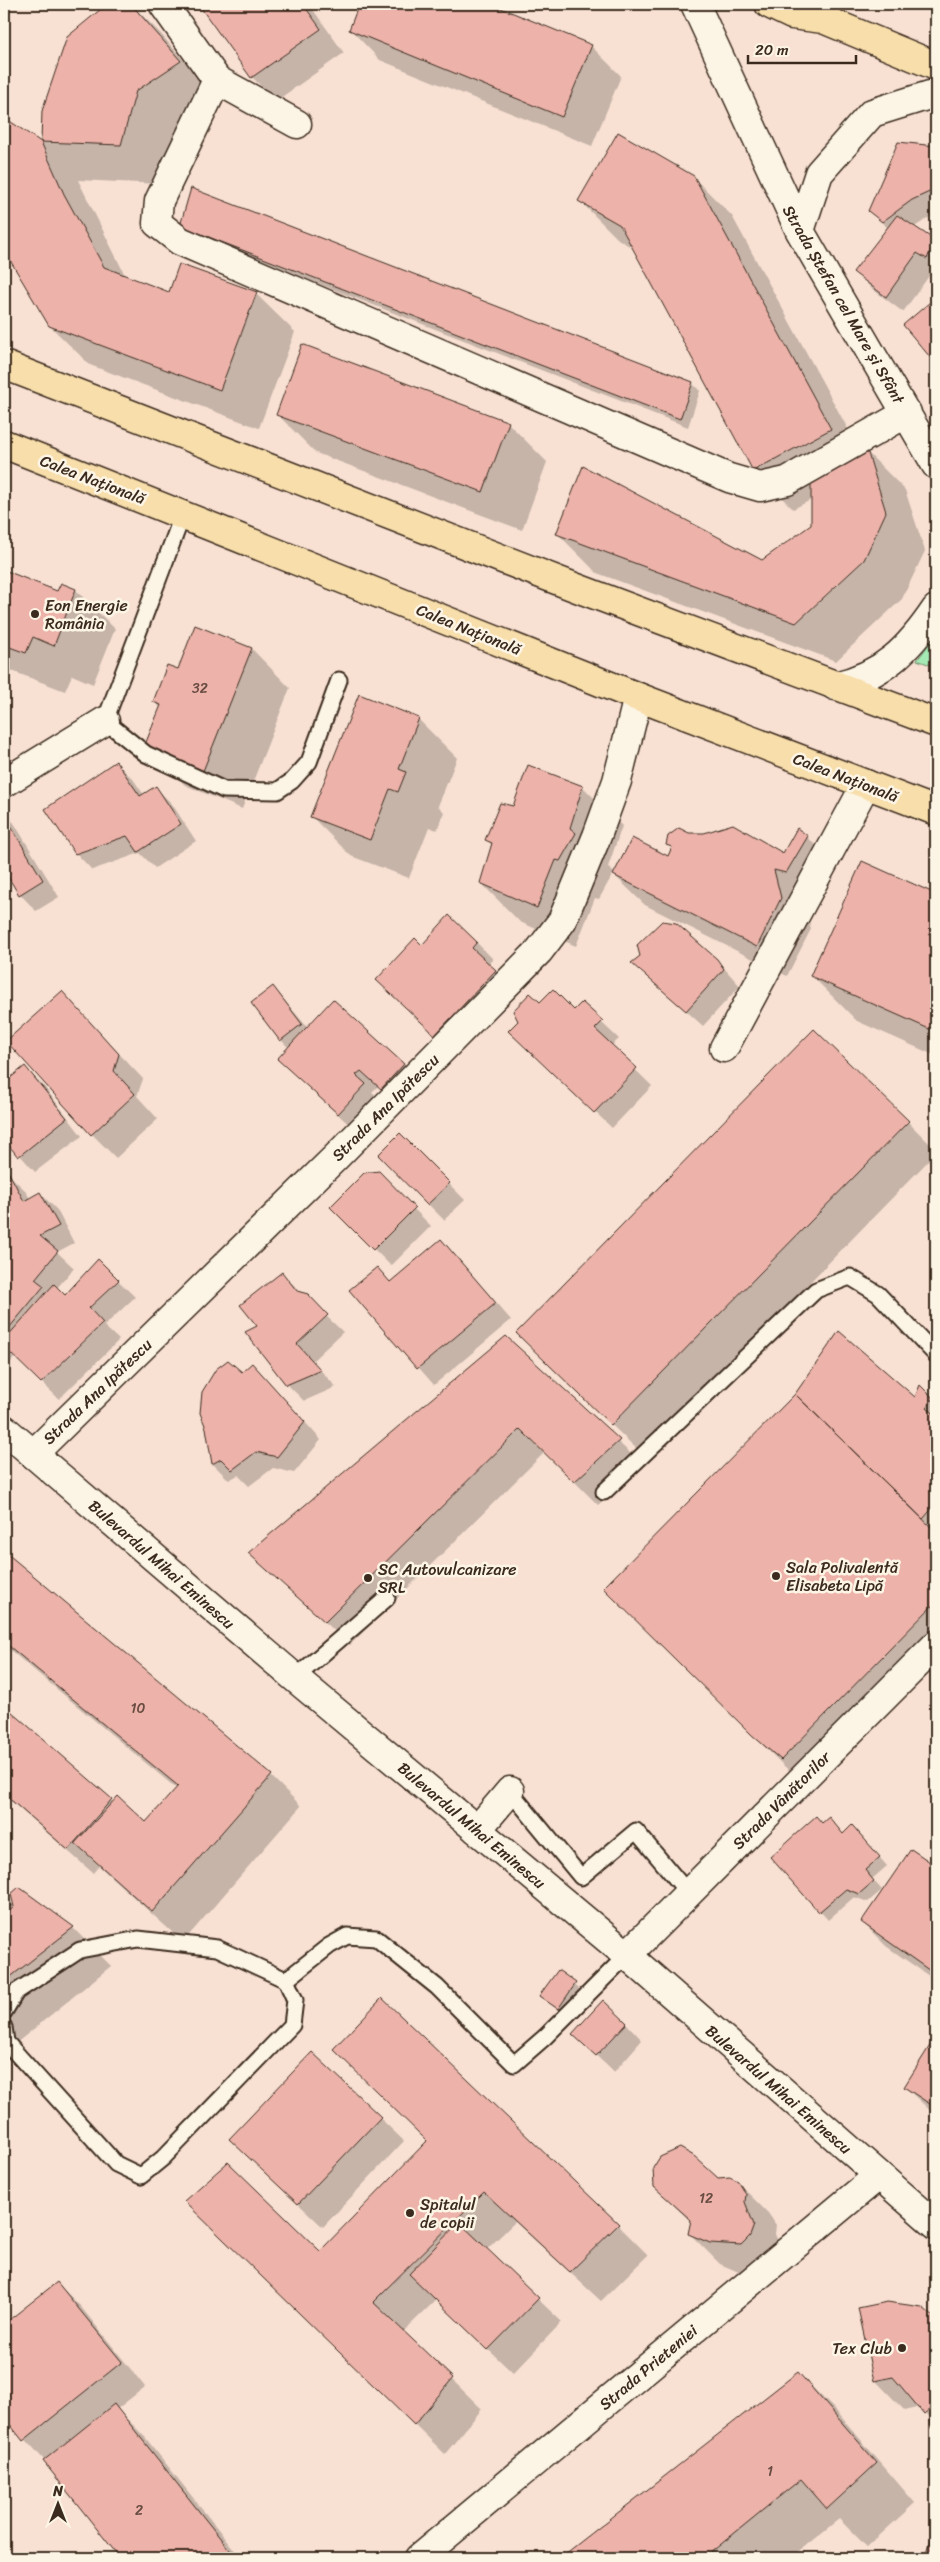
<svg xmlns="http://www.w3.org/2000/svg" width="940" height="2562" viewBox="0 0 940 2562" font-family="Sriracha,sans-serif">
	<rect width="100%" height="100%" fill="#f8e1d3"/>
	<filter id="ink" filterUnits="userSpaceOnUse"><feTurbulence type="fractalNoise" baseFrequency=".02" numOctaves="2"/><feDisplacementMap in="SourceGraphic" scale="10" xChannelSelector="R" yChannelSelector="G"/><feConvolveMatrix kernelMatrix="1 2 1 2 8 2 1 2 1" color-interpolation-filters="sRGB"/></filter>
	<g filter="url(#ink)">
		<path fill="#a5e9b4" stroke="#708a69" d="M 936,635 L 936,667 L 917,660 Z"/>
		<path fill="#0003" d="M 109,4 L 131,4 L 160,33 L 219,101 L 175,130 L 160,184 L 78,180 L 126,277 L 170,293 L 256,294 L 295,332 L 259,428 L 90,365 L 50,326 L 4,248 L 4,134 L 9,122 L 42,144 L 43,111 L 68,38 Z
			M 200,4 L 309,4 L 344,53 L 276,101 L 252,77 Z
			M 361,4 L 488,4 L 591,46 L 621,76 L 592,146 L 380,60 L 350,29 Z
			M 899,143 L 936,147 L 936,213 L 913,228 L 936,243 L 936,270 L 934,269 L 903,312 L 871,288 L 855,271 L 888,228 L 870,211 Z
			M 693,177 L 732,216 L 861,453 L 866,451 L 905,490 L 925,551 L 902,599 L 836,661 L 597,573 L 558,534 L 762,562 L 813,525 L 813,499 L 793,509 L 754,470 L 634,249 L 618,239 L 579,200 Z
			M 181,225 L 692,383 L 700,391 L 688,427 L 190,234 Z
			M 936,299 L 936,361 L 905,325 Z
			M 277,414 L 508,423 L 547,462 L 522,530 L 316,453 Z
			M 4,571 L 58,592 L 61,585 L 76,590 L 115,629 L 93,684 L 72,675 L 65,691 L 4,668 Z
			M 252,649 L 290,688 L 242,809 L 185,785 L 146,747 L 161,708 L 154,701 L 178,671 Z
			M 418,719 L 457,758 L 438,806 L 444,812 L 437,830 L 429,827 L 409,878 L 351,856 L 312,817 Z
			M 116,763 L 133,779 L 144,795 L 156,788 L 172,804 L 196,841 L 155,868 L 140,853 L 92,870 L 76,853 Z
			M 583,787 L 622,826 L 608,867 L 615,874 L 669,858 L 673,849 L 667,844 L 689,834 L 783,855 L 807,837 L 838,867 L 816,903 L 803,899 L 811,929 L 787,976 L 645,905 L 613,874 L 599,899 L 595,898 L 576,946 L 520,922 L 481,883 L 493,846 L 487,840 L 514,808 Z
			M 4,813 L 14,823 L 59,897 L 36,911 L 20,894 L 4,868 Z
			M 863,862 L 936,895 L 936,1056 L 857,1021 L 812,976 Z
			M 476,942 L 493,959 L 488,964 L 512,987 L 453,1051 L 377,980 L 422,946 Z
			M 717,960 L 740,986 L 703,1026 L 633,963 Z
			M 273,987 L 308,1028 L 403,1065 L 419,1082 L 398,1104 L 378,1086 L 372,1092 L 382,1101 L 355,1130 L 295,1075 L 289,1048 L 281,1040 Z
			M 62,993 L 143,1079 L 137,1096 L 158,1119 L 116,1158 L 92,1134 Z
			M 540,1003 L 574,1012 L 582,1004 L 619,1039 L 611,1046 L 652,1086 L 612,1128 L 526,1047 L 519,1021 Z
			M 25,1068 L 42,1084 L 82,1136 L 35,1172 L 4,1137 L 4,1084 Z
			M 908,1122 L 936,1150 L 936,1153 L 642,1454 L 548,1364 Z
			M 400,1135 L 465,1200 L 444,1220 L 379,1155 Z
			M 4,1170 L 26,1191 L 30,1199 L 40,1193 L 57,1210 L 74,1243 L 57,1252 L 74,1268 L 57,1288 L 65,1297 L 98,1261 L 135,1297 L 104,1326 L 119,1340 L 59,1399 L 15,1357 L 11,1362 L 4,1355 Z
			M 378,1173 L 431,1226 L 391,1266 L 332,1207 Z
			M 441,1240 L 511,1320 L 434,1385 L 351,1290 L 391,1283 Z
			M 282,1274 L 343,1332 L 312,1361 L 336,1387 L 304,1401 L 287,1384 L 259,1327 Z
			M 506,1338 L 643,1465 L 598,1505 L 545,1452 L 350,1645 L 250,1553 Z
			M 242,1373 L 268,1381 L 321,1440 L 294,1473 L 273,1468 L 249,1486 L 238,1475 L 229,1480 L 213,1464 L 207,1428 Z
			M 921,1387 L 936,1402 L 936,1663 L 812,1790 L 784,1766 L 605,1588 L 796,1395 L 915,1399 Z
			M 4,1553 L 271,1776 L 301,1806 L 183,1942 L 99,1866 L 93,1873 L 4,1795 L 4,1707 L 114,1803 L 146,1824 L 177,1789 L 4,1645 Z
			M 822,1824 L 843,1835 L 860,1835 L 887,1866 L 872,1879 L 882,1890 L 868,1902 L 854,1897 L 828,1920 L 820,1911 Z
			M 912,1851 L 936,1868 L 936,1981 L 886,1946 L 862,1922 Z
			M 4,1894 L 15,1907 L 73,1928 L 111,1966 L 4,2053 Z
			M 559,1972 L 583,1992 L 566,2017 L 541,1996 Z
			M 626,2023 L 642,2040 L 614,2072 L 590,2050 Z
			M 936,2038 L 936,2116 L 905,2087 Z
			M 380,2118 L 404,2141 L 323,2227 L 255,2163 Z
			M 429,2141 L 618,2225 L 648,2255 L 601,2301 L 515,2222 L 486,2250 L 562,2322 L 513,2373 L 436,2300 L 403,2332 L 482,2409 L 445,2454 L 216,2231 L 320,2252 Z
			M 717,2179 L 737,2182 L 768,2213 L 776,2225 L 775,2234 L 784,2256 L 741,2273 L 720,2264 L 690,2234 L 692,2223 L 655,2187 Z
			M 57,2283 L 81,2307 L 145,2387 L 117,2409 L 144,2436 L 241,2558 L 121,2558 L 45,2461 L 4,2415 L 4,2326 Z
			M 921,2308 L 936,2321 L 936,2431 L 932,2419 L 920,2407 L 905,2411 L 875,2380 Z
			M 798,2373 L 837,2412 L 915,2503 L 867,2547 L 839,2519 L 790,2558 L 562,2558 Z"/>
		<path fill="#edb3aa" stroke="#3b2a1e" d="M 107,4 L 131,4 L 181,61 L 136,91 L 121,145 L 41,142 L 42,111 L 67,37 Z
			M 198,4 L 303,4 L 321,29 L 251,78 Z
			M 359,4 L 491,4 L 592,45 L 562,117 L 349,30 Z
			M 8,120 L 41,142 L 64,194 L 104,267 L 169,292 L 179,264 L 257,292 L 220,390 L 49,326 L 4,250 L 4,131 Z
			M 618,132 L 694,176 L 831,429 L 753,471 L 620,225 L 578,201 Z
			M 898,142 L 936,146 L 936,189 L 912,200 L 882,222 L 868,211 Z
			M 191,188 L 693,382 L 680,419 L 180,226 Z
			M 897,215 L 935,240 L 927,259 L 917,253 L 886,297 L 853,272 Z
			M 936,297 L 936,351 L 930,357 L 903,325 Z
			M 302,344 L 509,422 L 483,492 L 276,415 Z
			M 867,450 L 886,512 L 864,560 L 796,623 L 556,534 L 583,466 L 762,560 L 811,525 L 811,472 Z
			M 4,570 L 57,591 L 61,583 L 76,589 L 54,646 L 33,637 L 26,653 L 4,645 Z
			M 195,625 L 252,648 L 203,771 L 144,747 L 161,705 L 153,702 L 167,665 L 178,669 Z
			M 359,694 L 419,718 L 399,769 L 406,772 L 398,792 L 390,789 L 370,840 L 310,817 Z
			M 116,761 L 140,796 L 156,786 L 181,824 L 138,852 L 127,836 L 75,854 L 45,809 Z
			M 528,765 L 583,786 L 570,828 L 576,833 L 560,861 L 556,860 L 537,908 L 480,883 L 492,843 L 485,840 L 500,803 L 513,806 Z
			M 4,815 L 43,880 L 19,895 L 4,870 Z
			M 733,824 L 783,853 L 797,828 L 808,836 L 786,873 L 774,870 L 781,898 L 757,947 L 613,875 L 632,838 L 668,856 L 672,847 L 666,845 L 668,836 L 679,828 L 689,833 L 704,833 Z
			M 862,861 L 936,894 L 936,1032 L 810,976 Z
			M 449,915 L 477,942 L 472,948 L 496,970 L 435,1035 L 376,980 L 415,938 L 422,945 Z
			M 662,921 L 676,923 L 717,959 L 724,969 L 686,1011 L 631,963 L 640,956 L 637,945 Z
			M 273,986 L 302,1024 L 280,1041 L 251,1003 Z
			M 553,989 L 574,1010 L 582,1002 L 603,1021 L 595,1029 L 637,1068 L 594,1113 L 508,1031 L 518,1021 L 513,1011 L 530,993 L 540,1002 Z
			M 62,991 L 119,1054 L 114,1071 L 135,1094 L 91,1135 L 6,1041 Z
			M 333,999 L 404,1064 L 381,1089 L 361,1071 L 356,1075 L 366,1084 L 338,1114 L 277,1059 Z
			M 814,1029 L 909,1121 L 611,1425 L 516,1333 Z
			M 25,1066 L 67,1118 L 18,1157 L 4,1139 L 4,1083 Z
			M 400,1133 L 450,1183 L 427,1205 L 378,1155 Z
			M 379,1171 L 415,1208 L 373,1250 L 330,1207 L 364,1173 Z
			M 9,1173 L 24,1201 L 40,1192 L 59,1226 L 40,1236 L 58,1251 L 35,1279 L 44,1286 L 4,1334 L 4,1178 Z
			M 441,1239 L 496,1303 L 417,1369 L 349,1290 L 377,1267 L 390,1282 Z
			M 98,1259 L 119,1280 L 89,1308 L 103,1323 L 41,1383 L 4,1347 L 5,1339 L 54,1284 L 65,1295 Z
			M 282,1272 L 297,1291 L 308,1294 L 328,1315 L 297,1344 L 321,1370 L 286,1385 L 245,1332 L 257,1326 L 240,1305 Z
			M 839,1331 L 915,1397 L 920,1385 L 933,1398 L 927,1407 L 936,1416 L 936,1504 L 923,1519 L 795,1394 Z
			M 506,1336 L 620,1440 L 574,1482 L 520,1429 L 325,1622 L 248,1553 Z
			M 228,1360 L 242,1372 L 252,1363 L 305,1422 L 277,1457 L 256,1452 L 232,1470 L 221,1459 L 212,1464 L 206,1428 L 200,1413 L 202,1392 L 216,1369 Z
			M 795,1394 L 936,1532 L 936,1602 L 781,1760 L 752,1735 L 603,1588 Z
			M 4,1551 L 272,1775 L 152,1912 L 75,1843 L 118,1796 L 146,1822 L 178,1786 L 4,1642 Z
			M 4,1705 L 112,1799 L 68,1850 L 4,1794 Z
			M 816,1816 L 822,1823 L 829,1817 L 843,1834 L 852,1825 L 880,1857 L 865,1870 L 874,1881 L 859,1894 L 846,1889 L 819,1912 L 770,1857 Z
			M 911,1849 L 936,1866 L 936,1968 L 933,1973 L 861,1922 Z
			M 19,1887 L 74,1927 L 4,1982 L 4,1916 L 14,1907 L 11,1894 Z
			M 4,1897 L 11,1906 L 4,1912 Z
			M 558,1970 L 576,1983 L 558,2009 L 539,1996 Z
			M 382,1998 L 619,2224 L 570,2272 L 484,2192 L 373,2302 L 453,2378 L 414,2425 L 184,2201 L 228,2162 L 320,2251 L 427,2141 L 333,2049 Z
			M 603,2000 L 627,2023 L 596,2056 L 572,2034 Z
			M 936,2036 L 936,2108 L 904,2087 Z
			M 312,2052 L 381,2117 L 298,2204 L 229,2139 Z
			M 680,2148 L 694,2156 L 718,2178 L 730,2177 L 738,2181 L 746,2194 L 745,2202 L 754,2225 L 750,2236 L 741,2245 L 710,2243 L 688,2234 L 691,2220 L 654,2187 L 653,2168 L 660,2157 Z
			M 459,2222 L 539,2298 L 488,2350 L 409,2274 Z
			M 57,2282 L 122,2362 L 23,2441 L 4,2417 L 4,2324 Z
			M 887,2302 L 922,2307 L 936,2319 L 936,2404 L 924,2414 L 893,2377 L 874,2381 L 858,2308 Z
			M 798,2372 L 877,2463 L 827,2509 L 801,2479 L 704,2558 L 560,2558 Z
			M 114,2404 L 236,2558 L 120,2558 L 43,2461 Z
			M 936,2414 L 936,2432 L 932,2428 L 930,2419 Z
			M 936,2520 L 936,2558 L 926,2558 Z"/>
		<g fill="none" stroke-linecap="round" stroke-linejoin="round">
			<defs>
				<path id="lane" d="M 183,514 L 105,721 L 146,754 L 224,790 L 277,791 L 292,781 L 309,762 L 339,680
					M 604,1492 L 816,1290 L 850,1277 L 878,1294 L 936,1355
					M 295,1678 L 387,1598
					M 510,1791 L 581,1877 L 636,1831 L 688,1893
					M 4,2012 L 16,1992 L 80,1950 L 138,1939 L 217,1948 L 286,1980 L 329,1946 L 347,1936 L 376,1938 L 437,1987 L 514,2064 L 545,2037 L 627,1955
					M 4,2027 L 6,2042 L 116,2164 L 141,2176 L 163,2158 L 292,2025 L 295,2000 L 286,1980"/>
				<path id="street" d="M 163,4 L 217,80 L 297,124
					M 695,4 L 800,231 L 936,465
					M 217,80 L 159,201 L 157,223 L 180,241 L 729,478 L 760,487 L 787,481 L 907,413
					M 800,231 L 819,173 L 872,113 L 936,93
					M 835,686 C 884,675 909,649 936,609
					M 4,783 L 105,721
					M 724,1048 L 866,784
					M 33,1454 L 335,1158 L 539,951 L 562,921 L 597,836 L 617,781 L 638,697
					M 477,1830 L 510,1791
					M 627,1955 L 936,1645
					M 419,2558 L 878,2176"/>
				<path id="secondary" d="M 4,1429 L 295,1678 L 627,1955 L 936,2225"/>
				<path id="primary" d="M 769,4 L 792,15 L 823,19 L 936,66
					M 4,365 L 577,588 L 936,723
					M 4,444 L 638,697 L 936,811"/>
			</defs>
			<use href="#lane" stroke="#3b2a1e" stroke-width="19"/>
			<use href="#street" stroke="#3b2a1e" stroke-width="31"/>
			<use href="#secondary" stroke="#3b2a1e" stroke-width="31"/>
			<use href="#primary" stroke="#3b2a1e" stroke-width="31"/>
			<use href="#lane" stroke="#fcf5e5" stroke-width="15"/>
			<use href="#street" stroke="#fcf5e5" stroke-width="28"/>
			<use href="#secondary" stroke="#fcf5e5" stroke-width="28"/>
			<use href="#primary" stroke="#f8deab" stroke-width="28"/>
		</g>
	</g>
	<g fill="#3b2a1e" stroke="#fcf5e5" stroke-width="2">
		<circle cx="35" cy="614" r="5"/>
		<circle cx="776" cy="1576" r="5"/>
		<circle cx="368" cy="1578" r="5"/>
		<circle cx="410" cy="2213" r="5"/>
		<circle cx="902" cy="2348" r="5"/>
	</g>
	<g text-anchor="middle" stroke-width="5" stroke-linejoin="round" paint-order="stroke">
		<g font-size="14" fill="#684c41">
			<text x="200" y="693">32</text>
			<text x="138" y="1713">10</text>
			<text x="706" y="2203">12</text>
			<text x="770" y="2476">1</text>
			<text x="139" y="2515">2</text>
		</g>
		<g font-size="16" fill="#3b2a1e" stroke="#fcf5e5">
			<text transform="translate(844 304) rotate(60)" y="6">Strada Ștefan cel Mare și Sfânt</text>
			<text transform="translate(93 479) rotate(21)" y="6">Calea Națională</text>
			<text transform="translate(469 629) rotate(22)" y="6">Calea Națională</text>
			<text transform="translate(846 777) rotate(21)" y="6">Calea Națională</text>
			<text transform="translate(385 1107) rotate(-45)" y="6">Strada Ana Ipătescu</text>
			<text transform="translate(97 1391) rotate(-44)" y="6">Strada Ana Ipătescu</text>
			<text transform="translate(162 1564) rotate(41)" y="6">Bulevardul Mihai Eminescu</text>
			<text transform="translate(781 1800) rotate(-45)" y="6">Strada Vânătorilor</text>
			<text transform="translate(472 1825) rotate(40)" y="6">Bulevardul Mihai Eminescu</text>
			<text transform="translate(779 2089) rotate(41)" y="6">Bulevardul Mihai Eminescu</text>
			<text transform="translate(648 2367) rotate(-40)" y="6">Strada Prieteniei</text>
		</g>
		<g font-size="16" fill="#3b2a1e" stroke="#fcf5e5" text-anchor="start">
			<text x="45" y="611">Eon Energie<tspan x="45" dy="18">România</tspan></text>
			<text x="786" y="1573">Sala Polivalentă<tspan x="786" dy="18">Elisabeta Lipă</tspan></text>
			<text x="378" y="1575">SC Autovulcanizare<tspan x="378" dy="18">SRL</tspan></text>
			<text x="420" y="2210">Spitalul<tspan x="420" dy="18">de copii</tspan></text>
			<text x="892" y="2354" text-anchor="end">Tex Club</text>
		</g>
	</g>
	<rect width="940" height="2562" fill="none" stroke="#fcf5e5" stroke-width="20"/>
	<rect x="10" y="10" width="920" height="2542" fill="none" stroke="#3b2a1e" stroke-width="2" filter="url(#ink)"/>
	<g transform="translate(58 2504)" stroke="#fcf5e5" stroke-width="4" paint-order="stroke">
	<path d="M0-4L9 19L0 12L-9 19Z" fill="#3b2a1e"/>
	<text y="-8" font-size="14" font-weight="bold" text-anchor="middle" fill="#3b2a1e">N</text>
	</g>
	<path d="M748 55v8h108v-8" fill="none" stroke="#3b2a1e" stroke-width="2.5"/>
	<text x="755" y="55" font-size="15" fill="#3b2a1e" stroke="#fcf5e5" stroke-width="4" paint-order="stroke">20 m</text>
</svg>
